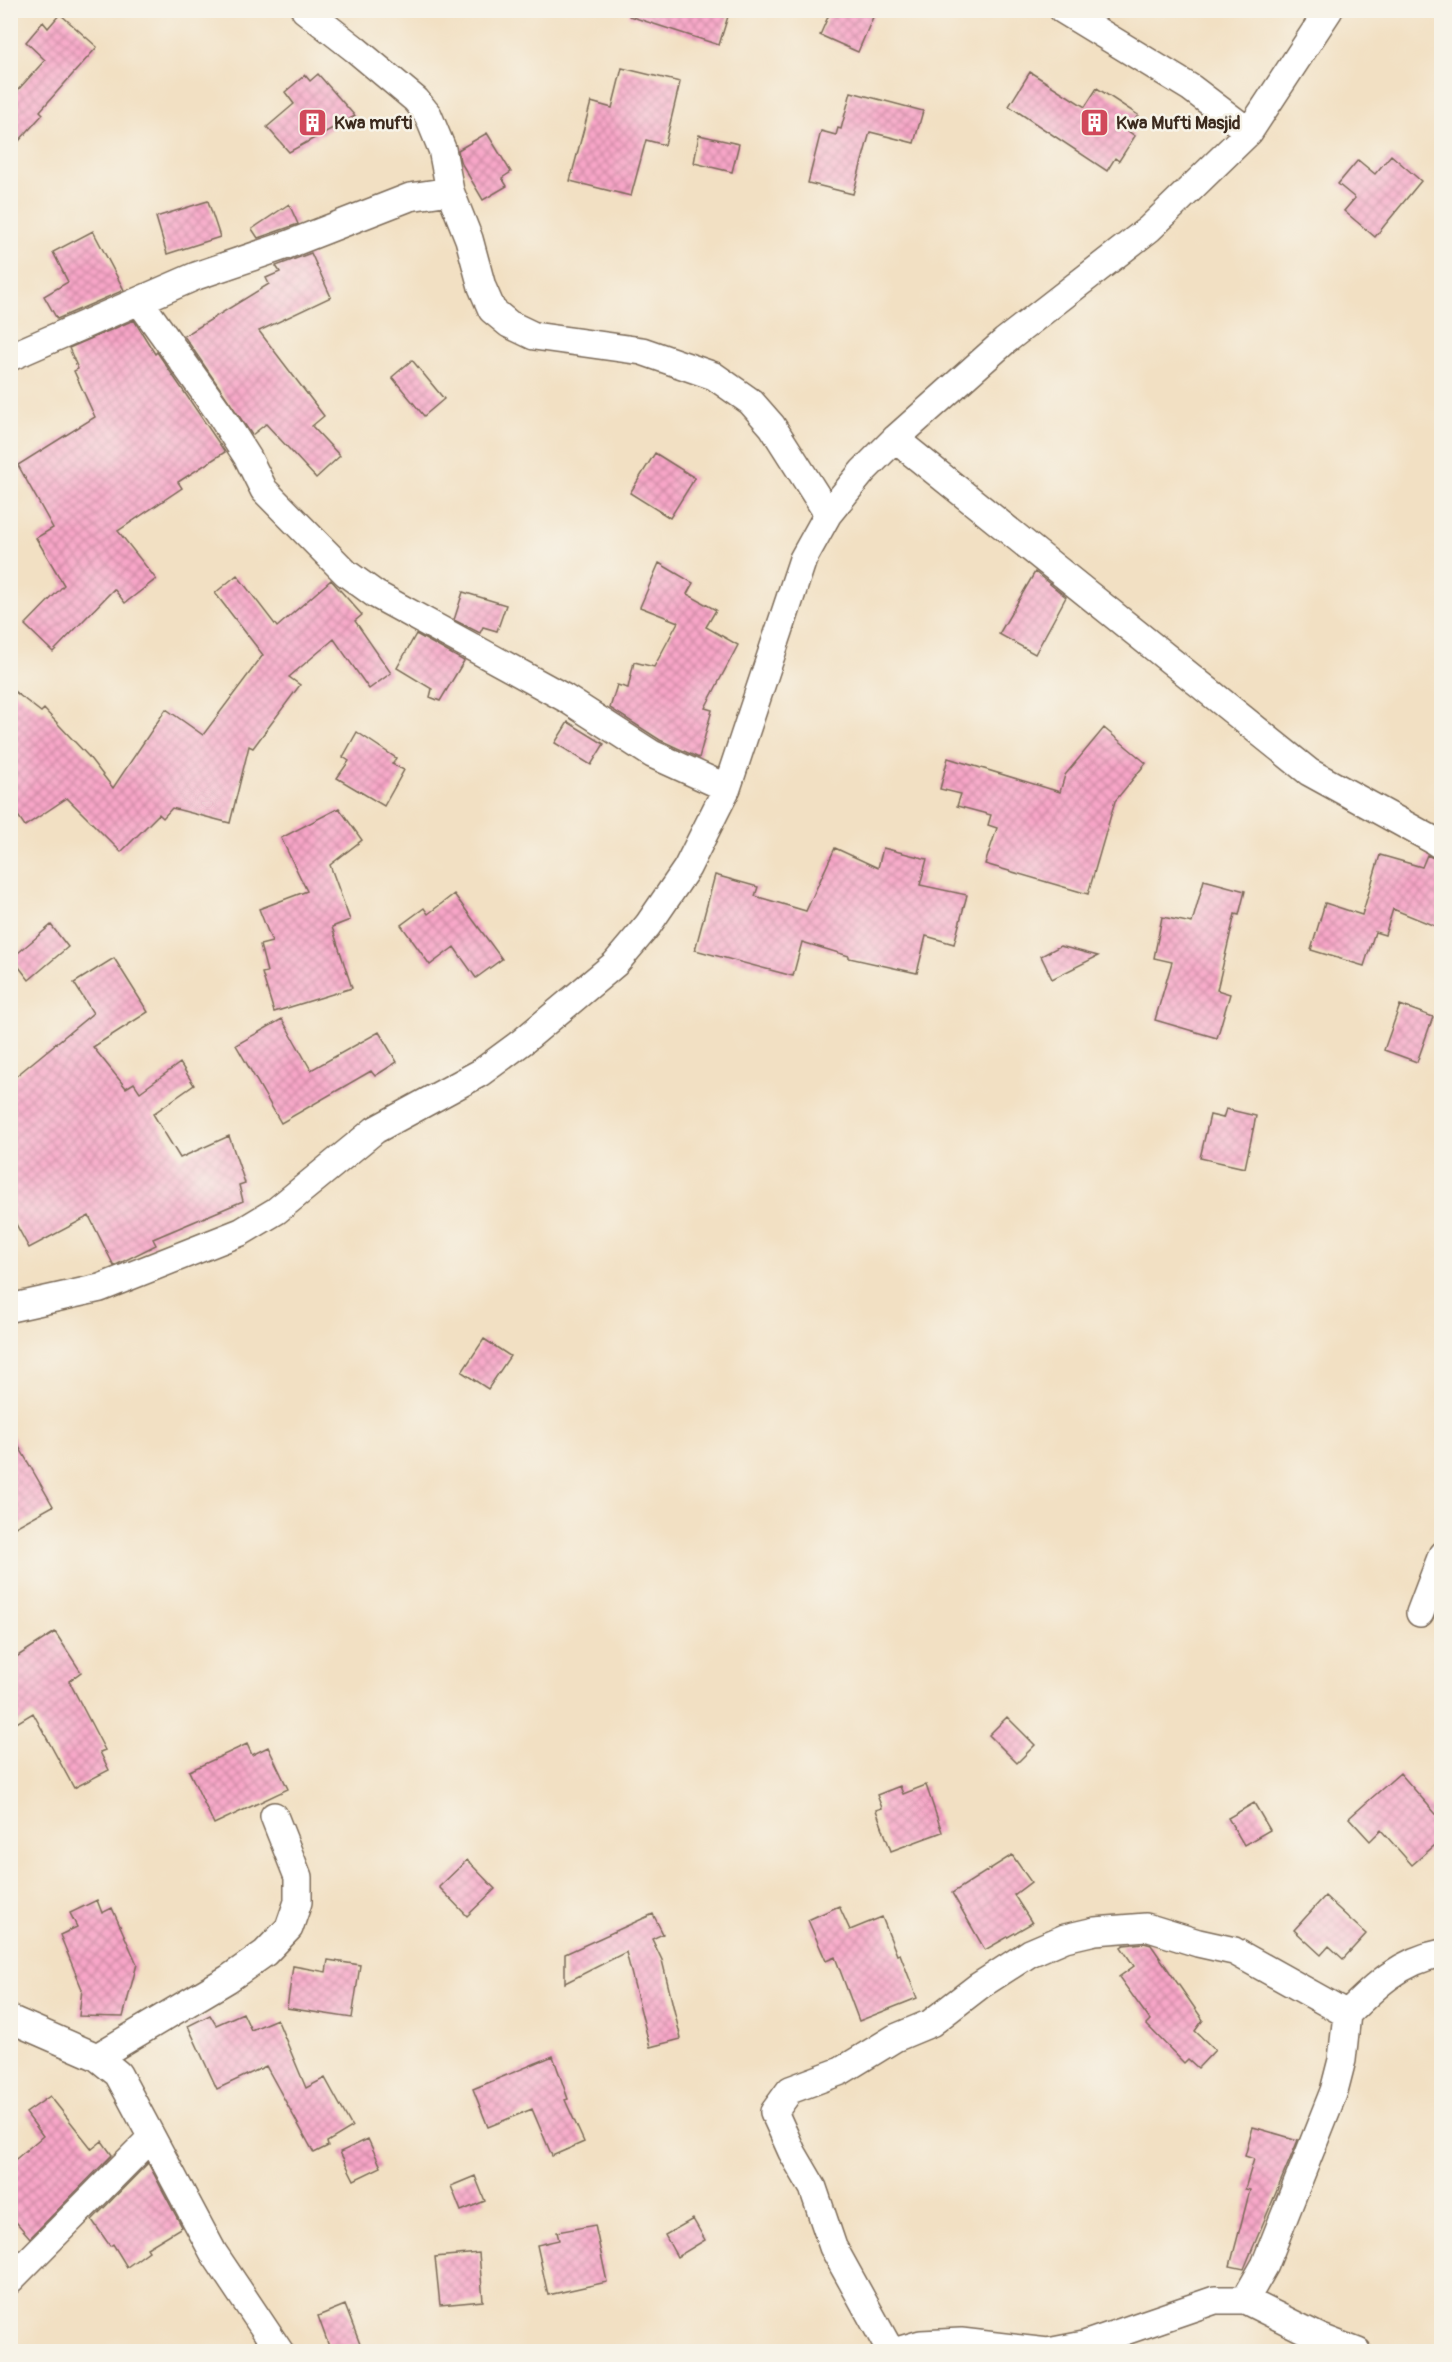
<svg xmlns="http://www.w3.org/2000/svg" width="1452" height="2362" viewBox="0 0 1452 2362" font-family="Pangolin,sans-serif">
	<defs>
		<pattern id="building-cross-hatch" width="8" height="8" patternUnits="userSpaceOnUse" patternTransform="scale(1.5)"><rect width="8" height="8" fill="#f8a6c8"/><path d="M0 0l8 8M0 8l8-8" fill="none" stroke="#ca87a2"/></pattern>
	</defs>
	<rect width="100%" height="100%" fill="#f7f3e8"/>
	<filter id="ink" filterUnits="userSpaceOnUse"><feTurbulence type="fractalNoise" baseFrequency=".0167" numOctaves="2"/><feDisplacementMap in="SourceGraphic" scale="12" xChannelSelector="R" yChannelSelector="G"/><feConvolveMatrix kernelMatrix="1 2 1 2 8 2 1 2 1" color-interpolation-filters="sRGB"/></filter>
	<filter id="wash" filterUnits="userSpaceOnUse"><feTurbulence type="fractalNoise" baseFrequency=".008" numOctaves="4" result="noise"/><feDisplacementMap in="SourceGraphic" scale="24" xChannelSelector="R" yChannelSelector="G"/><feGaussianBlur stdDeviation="1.35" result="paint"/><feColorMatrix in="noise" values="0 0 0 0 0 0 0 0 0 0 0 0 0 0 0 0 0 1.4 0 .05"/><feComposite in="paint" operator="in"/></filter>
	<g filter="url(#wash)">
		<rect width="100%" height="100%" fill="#f2e0c3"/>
		<g id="blocks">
			<path fill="url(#building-cross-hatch)" d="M 629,10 L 730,10 L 719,45 L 629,16 Z
				M 831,10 L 876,10 L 858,52 L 820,35 Z
				M 60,14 L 97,47 L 40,111 L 43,114 L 10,151 L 10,85 L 17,91 L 45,60 L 26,42 L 43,22 L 48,28 Z
				M 622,68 L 680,82 L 665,145 L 646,140 L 631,196 L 570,181 L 591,102 L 612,108 Z
				M 1030,72 L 1085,107 L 1097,88 L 1138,115 L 1128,131 L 1135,136 L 1119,161 L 1115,158 L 1107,171 L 1009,106 Z
				M 318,74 L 355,116 L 289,152 L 267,127 L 294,104 L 285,92 L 305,75 L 310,81 Z
				M 851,92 L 923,111 L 914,143 L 870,132 L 853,194 L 808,183 L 821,131 L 836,135 L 838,128 L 841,129 Z
				M 487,133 L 511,172 L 502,178 L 507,186 L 483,200 L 460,161 L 458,150 Z
				M 699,135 L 739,144 L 732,172 L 694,163 Z
				M 1391,155 L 1421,181 L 1375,237 L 1344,211 L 1355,198 L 1338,184 L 1358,160 L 1375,174 Z
				M 208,201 L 220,237 L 167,254 L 156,217 Z
				M 289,204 L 298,224 L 258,238 L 252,229 Z
				M 93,231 L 124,290 L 57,319 L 44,296 L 68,282 L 53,252 Z
				M 311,253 L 331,297 L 259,331 L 324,416 L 312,426 L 340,456 L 316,478 L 266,424 L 252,435 L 184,336 L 269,284 L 266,278 L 280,272 L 276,266 Z
				M 134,320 L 155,354 L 157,352 L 225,452 L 178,482 L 182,488 L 118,531 L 156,579 L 125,603 L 114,589 L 53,652 L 25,625 L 64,585 L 36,538 L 53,528 L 18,465 L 95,417 L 74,371 L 78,369 L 69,348 Z
				M 412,360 L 444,399 L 424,416 L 392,377 Z
				M 655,453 L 695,478 L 670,518 L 630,493 Z
				M 659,563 L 693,583 L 687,594 L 716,610 L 706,627 L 738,645 L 705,708 L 712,710 L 699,758 L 660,740 L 610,708 L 617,685 L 628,688 L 634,662 L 654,667 L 678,622 L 640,607 Z
				M 1035,572 L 1066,597 L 1035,654 L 999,634 Z
				M 237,575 L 277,627 L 331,580 L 362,615 L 355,621 L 391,673 L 369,689 L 334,639 L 289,677 L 300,685 L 253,748 L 249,746 L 230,823 L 172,808 L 163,818 L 159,814 L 121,852 L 67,798 L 25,826 L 10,804 L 10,688 L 41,712 L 44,709 L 89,757 L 113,788 L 166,709 L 203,735 L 263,655 L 215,593 Z
				M 463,592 L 506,605 L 497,631 L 483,627 L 480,633 L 454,620 Z
				M 416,634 L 464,661 L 440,701 L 430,697 L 432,689 L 397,668 Z
				M 568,722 L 604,744 L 591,765 L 555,743 Z
				M 1104,728 L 1146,763 L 1115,801 L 1088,894 L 985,864 L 997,828 L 988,825 L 991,815 L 957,806 L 961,794 L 940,789 L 948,758 L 1060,792 L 1065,775 Z
				M 357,732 L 396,758 L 392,764 L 404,770 L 384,806 L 337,778 L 349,761 L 343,757 Z
				M 339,808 L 362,840 L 330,865 L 350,920 L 332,927 L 352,988 L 274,1012 L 262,973 L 267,972 L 260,945 L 272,942 L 259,909 L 307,891 L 281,838 Z
				M 835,848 L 878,868 L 883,848 L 927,859 L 920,885 L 967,895 L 954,944 L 926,936 L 917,973 L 849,958 L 849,956 L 802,942 L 793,976 L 695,950 L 715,875 L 758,887 L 755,896 L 806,911 Z
				M 1380,855 L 1422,867 L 1427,855 L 1442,862 L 1442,929 L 1393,909 L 1385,935 L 1375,932 L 1364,966 L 1311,950 L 1325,903 L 1362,915 Z
				M 1204,880 L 1245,891 L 1239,915 L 1235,914 L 1217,990 L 1230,994 L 1217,1038 L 1155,1020 L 1172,962 L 1154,958 L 1162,917 L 1192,923 Z
				M 454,894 L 502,959 L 476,978 L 454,947 L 430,965 L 401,925 L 424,908 L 428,914 Z
				M 51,925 L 68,947 L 29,980 L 12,958 Z
				M 1060,946 L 1098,956 L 1052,979 L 1041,956 Z
				M 114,958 L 148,1012 L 93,1047 L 126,1088 L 134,1083 L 140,1092 L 180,1063 L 194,1085 L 153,1114 L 180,1158 L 229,1136 L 245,1183 L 239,1185 L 243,1201 L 153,1239 L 156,1245 L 114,1266 L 89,1216 L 29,1248 L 10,1213 L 10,1081 L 93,1013 L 74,983 Z
				M 1400,1005 L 1433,1017 L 1417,1062 L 1384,1050 Z
				M 282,1019 L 311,1070 L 379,1032 L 397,1062 L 375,1076 L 371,1071 L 281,1123 L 236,1045 Z
				M 1226,1109 L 1256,1116 L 1245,1168 L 1200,1158 L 1210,1115 L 1223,1118 Z
				M 484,1339 L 510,1356 L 488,1389 L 462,1372 Z
				M 10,1431 L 53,1506 L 10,1530 Z
				M 55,1632 L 81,1672 L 69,1681 L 105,1750 L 100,1752 L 109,1770 L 74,1788 L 33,1713 L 10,1727 L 10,1661 Z
				M 1007,1717 L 1035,1745 L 1017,1763 L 989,1735 Z
				M 247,1744 L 252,1755 L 268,1747 L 288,1789 L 214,1824 L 189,1771 Z
				M 1400,1773 L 1442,1821 L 1442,1839 L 1412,1865 L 1381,1830 L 1370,1841 L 1349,1818 Z
				M 926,1785 L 942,1832 L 891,1851 L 876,1810 L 882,1808 L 877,1795 L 900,1786 L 903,1794 Z
				M 1254,1803 L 1270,1830 L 1244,1845 L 1228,1818 Z
				M 1012,1855 L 1031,1882 L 1014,1895 L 1032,1923 L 985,1950 L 952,1893 Z
				M 467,1860 L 495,1889 L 467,1916 L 439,1887 Z
				M 1325,1896 L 1366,1934 L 1343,1959 L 1329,1946 L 1321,1955 L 1294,1930 Z
				M 97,1900 L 102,1913 L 112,1908 L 137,1964 L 123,2017 L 79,2016 L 82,1989 L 60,1935 L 77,1927 L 70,1913 Z
				M 839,1906 L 850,1930 L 882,1917 L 897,1955 L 900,1954 L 917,1998 L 859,2021 L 835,1957 L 826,1961 L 808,1920 Z
				M 653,1914 L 663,1934 L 652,1939 L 662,1960 L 681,2039 L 650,2047 L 626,1952 L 565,1983 L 565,1954 Z
				M 1144,1943 L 1151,1945 L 1203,2020 L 1195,2031 L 1215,2050 L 1198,2068 L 1188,2059 L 1184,2063 L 1146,2024 L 1150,2020 L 1119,1977 L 1134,1966 L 1121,1947 L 1124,1945 Z
				M 328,1960 L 360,1965 L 352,2018 L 287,2008 L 293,1966 L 326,1972 Z
				M 243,2013 L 251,2030 L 277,2019 L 306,2088 L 325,2078 L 352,2127 L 327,2142 L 328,2146 L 314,2153 L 266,2066 L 217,2089 L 188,2026 L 210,2015 L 216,2025 Z
				M 553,2056 L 568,2099 L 565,2100 L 584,2142 L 552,2156 L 532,2109 L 488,2127 L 473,2089 Z
				M 50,2096 L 92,2149 L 102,2141 L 112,2155 L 30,2238 L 10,2215 L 10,2164 L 43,2136 L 26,2113 Z
				M 1253,2127 L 1298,2140 L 1244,2269 L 1230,2266 L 1250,2190 L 1245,2189 L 1254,2159 L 1245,2156 Z
				M 368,2139 L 381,2167 L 354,2180 L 340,2152 Z
				M 148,2163 L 182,2227 L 147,2248 L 149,2251 L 127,2267 L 113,2244 L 110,2246 L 92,2220 Z
				M 475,2176 L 485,2201 L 461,2211 L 451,2186 Z
				M 693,2219 L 705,2240 L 677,2257 L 665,2235 Z
				M 595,2225 L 607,2282 L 548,2295 L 537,2245 L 559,2240 L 557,2232 Z
				M 479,2253 L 483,2301 L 440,2305 L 435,2257 Z
				M 345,2305 L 363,2352 L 331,2352 L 318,2316 Z"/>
		</g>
	</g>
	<g filter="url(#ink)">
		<use href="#blocks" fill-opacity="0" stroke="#7b6a58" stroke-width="1.5"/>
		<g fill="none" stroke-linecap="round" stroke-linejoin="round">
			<defs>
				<path id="street" d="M 305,10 L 355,49 L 416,100 L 428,115 L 442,149 L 450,191 L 469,239 L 482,287 L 492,310 L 509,324 L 534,336 L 642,351 L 714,376 L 751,402 L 772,426 L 828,514
					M 1063,10 L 1191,88 L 1249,132
					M 140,302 L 218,411 L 248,458 L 264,490 L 346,573 L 375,594 L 565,698 L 652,754 L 727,788
					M 10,357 L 196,276 L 287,245 L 410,197 L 450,191
					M 895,439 L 1309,772 L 1433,840 L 1442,846
					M 10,1308 L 100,1288 L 241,1232 L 276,1211 L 375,1130 L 480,1073 L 522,1042 L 615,964 L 648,925 L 687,868 L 727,788 L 803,559 L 828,514 L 863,471 L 895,439 L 1005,341 L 1149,229 L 1249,132 L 1329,10
					M 1420,1613 L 1442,1555
					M 10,2019 L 97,2057 L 118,2074 L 213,2252 L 280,2352
					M 97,2057 L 228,1979 L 265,1953 L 289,1928 L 298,1902 L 298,1877 L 274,1816
					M 10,2280 L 151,2138
					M 1245,2300 L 1265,2265 L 1334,2091 L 1342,2060 L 1347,2014 C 1375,1986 1400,1961 1442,1953
					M 891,2352 L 833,2247 L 813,2188 L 792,2152 L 774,2112 L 790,2090 L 841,2071 L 895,2038 L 931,2023 L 979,1986 L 1030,1953 L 1065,1938 L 1095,1931 L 1146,1927 L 1198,1943 L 1234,1951 L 1347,2014
					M 894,2352 L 921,2344 L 961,2342 L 1048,2352
					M 1048,2352 L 1084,2345 L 1215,2300 L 1245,2300 L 1319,2337 L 1358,2352"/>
			</defs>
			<use href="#street" stroke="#7b6a58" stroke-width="30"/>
			<use href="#street" stroke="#fff" stroke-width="27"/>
		</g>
	</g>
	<defs>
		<symbol id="building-square" viewBox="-11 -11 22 22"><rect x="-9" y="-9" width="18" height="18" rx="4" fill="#d1495b" stroke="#f7f3e8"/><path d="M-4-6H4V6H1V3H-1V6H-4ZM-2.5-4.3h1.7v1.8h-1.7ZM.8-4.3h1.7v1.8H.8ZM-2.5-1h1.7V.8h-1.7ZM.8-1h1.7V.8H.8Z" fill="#fff"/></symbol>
	</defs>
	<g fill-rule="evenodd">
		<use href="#building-square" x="296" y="106" width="33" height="33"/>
		<use href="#building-square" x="1078" y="106" width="33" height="33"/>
	</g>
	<g text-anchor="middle" stroke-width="5" stroke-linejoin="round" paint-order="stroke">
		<g font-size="18" font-weight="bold" fill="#3b2a1e" stroke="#f7f3e8" text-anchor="start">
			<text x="334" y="129">Kwa mufti</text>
			<text x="1116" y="129">Kwa Mufti Masjid</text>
		</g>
	</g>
	<rect width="1452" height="2362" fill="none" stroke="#f7f3e8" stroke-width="36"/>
</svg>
